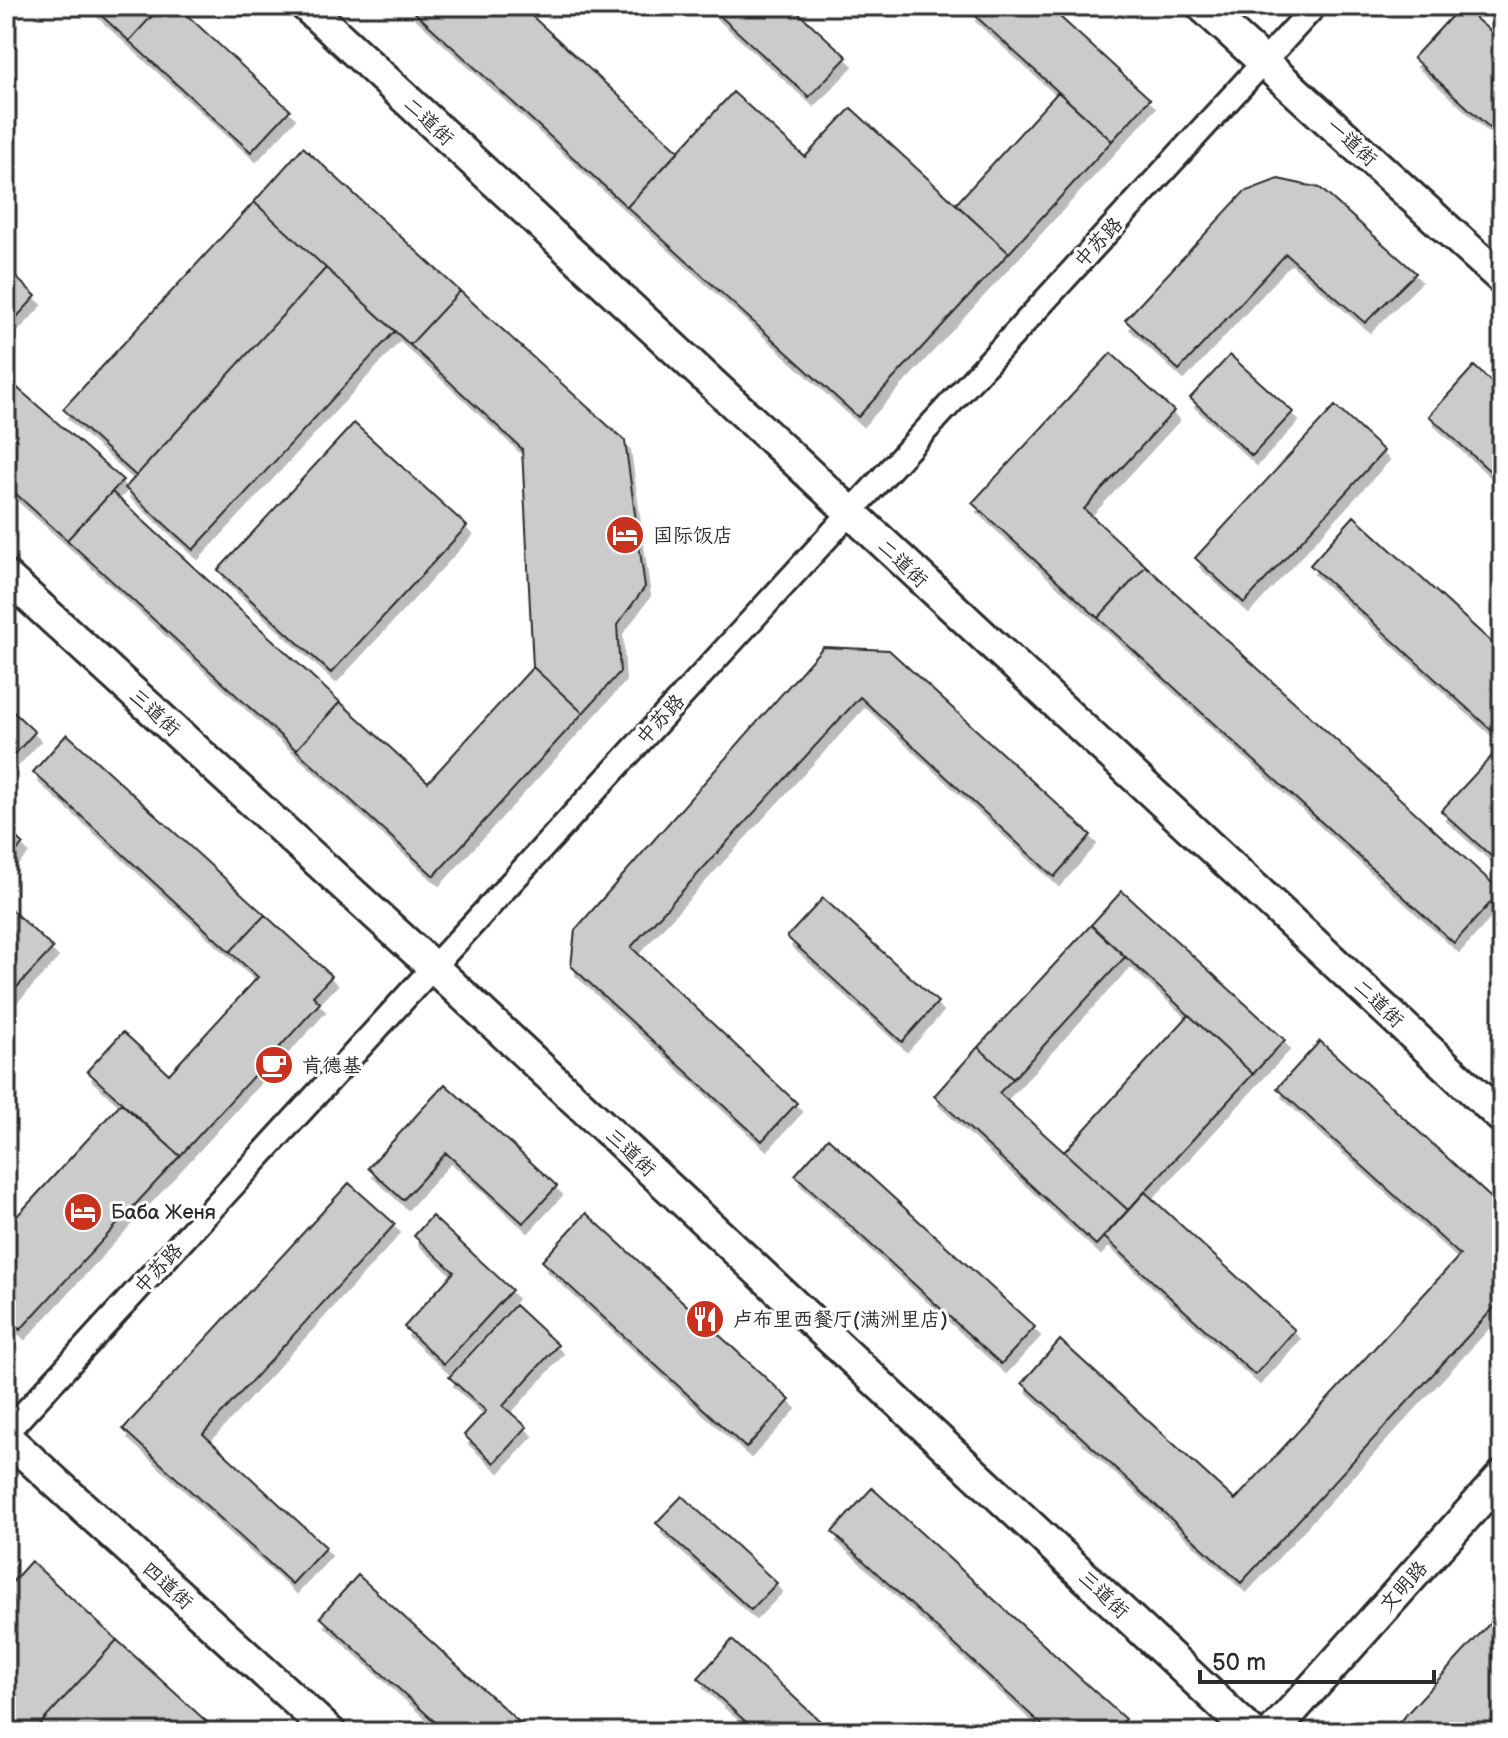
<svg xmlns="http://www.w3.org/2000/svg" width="1508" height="1738" viewBox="0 0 1508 1738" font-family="'Balsamiq Sans','LXGW WenKai TC',sans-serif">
	<defs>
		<filter id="shadow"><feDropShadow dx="5" dy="9" stdDeviation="0" flood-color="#0004"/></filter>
	</defs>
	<rect width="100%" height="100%" fill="#fff"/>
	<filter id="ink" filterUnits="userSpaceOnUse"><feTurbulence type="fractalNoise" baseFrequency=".0125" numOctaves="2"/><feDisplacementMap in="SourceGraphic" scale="16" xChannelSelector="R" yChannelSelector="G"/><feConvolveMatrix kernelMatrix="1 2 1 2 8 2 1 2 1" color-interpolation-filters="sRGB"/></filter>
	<g filter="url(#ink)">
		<path fill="#cbcbcb" stroke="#2b2b2b" stroke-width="2" filter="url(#shadow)" d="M 91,6 L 161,6 L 129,41 Z
			M 161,6 L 177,6 L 290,110 L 251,152 L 129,41 Z
			M 413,6 L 521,6 L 679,151 L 627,207 L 411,9 Z
			M 709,6 L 791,6 L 847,57 L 809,97 Z
			M 976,6 L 1048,6 L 1150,99 L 1112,141 L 971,12 Z
			M 1461,6 L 1502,41 L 1502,139 L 1413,58 Z
			M 733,92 L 805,157 L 851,108 L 1009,253 L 858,417 L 627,207 Z
			M 1058,92 L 1112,141 L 1009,253 L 956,204 Z
			M 303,147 L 460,291 L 410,345 L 254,202 Z
			M 1278,179 L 1320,188 L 1416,273 L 1365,323 L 1286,254 L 1179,370 L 1125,320 L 1244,192 Z
			M 254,202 L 326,268 L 136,476 L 63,409 Z
			M 6,268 L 36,296 L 6,329 Z
			M 326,268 L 395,331 L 193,550 L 125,488 Z
			M 460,291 L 625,441 L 645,587 L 617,625 L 620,672 L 583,713 L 533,667 L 522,449 L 410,345 Z
			M 1111,353 L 1174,411 L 1084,509 L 1146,566 L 1098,618 L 972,503 Z
			M 1230,355 L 1293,412 L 1252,456 L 1190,398 Z
			M 1474,366 L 1502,392 L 1502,482 L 1429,416 Z
			M 6,378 L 123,480 L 67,540 L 6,485 Z
			M 1335,406 L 1384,451 L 1244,603 L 1195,558 Z
			M 354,423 L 467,526 L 331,673 L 218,570 Z
			M 112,492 L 340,702 L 296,750 L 67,540 Z
			M 1354,516 L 1502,652 L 1502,740 L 1310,565 Z
			M 1146,566 L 1501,891 L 1454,943 L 1098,618 Z
			M 823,647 L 889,650 L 1091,835 L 1054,877 L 860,697 L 631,947 L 797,1103 L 762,1141 L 571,966 L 575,930 Z
			M 533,667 L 583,713 L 434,876 L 296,750 L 340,702 L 428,782 Z
			M 6,705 L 35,732 L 6,764 Z
			M 67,734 L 265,915 L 230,952 L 33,772 Z
			M 1502,745 L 1502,866 L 1441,811 Z
			M 6,828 L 23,844 L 6,862 Z
			M 1122,891 L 1285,1040 L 1253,1074 L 1091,925 Z
			M 823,898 L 938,1002 L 902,1042 L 787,937 Z
			M 6,905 L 53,948 L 7,998 L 6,996 Z
			M 265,915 L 332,976 L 313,996 L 320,1003 L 180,1156 L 87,1071 L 123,1032 L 169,1074 L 258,977 L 230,952 Z
			M 1091,925 L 1125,957 L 1013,1079 L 978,1047 Z
			M 1189,1015 L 1253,1074 L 1128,1210 L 1064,1152 Z
			M 1320,1041 L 1502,1208 L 1502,1299 L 1241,1583 L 1022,1383 L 1060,1340 L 1235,1500 L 1460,1255 L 1277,1088 Z
			M 978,1047 L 1013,1079 L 999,1093 L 1128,1210 L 1096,1245 L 934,1096 Z
			M 445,1084 L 557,1186 L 523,1223 L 446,1153 L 403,1200 L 368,1168 Z
			M 121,1103 L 180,1156 L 20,1330 L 6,1317 L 6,1228 Z
			M 828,1138 L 1035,1327 L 1001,1364 L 795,1175 Z
			M 349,1183 L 395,1224 L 203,1434 L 326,1547 L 292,1584 L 123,1429 Z
			M 1145,1192 L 1295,1330 L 1255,1375 L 1104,1237 Z
			M 586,1213 L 790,1400 L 746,1448 L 542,1261 Z
			M 432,1216 L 512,1290 L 444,1364 L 404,1327 L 454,1272 L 414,1236 Z
			M 515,1305 L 558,1345 L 503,1406 L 527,1427 L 494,1463 L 464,1435 L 486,1411 L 449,1377 Z
			M 872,1488 L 1125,1719 L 1113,1732 L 1036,1732 L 1042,1725 L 832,1532 Z
			M 682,1496 L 777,1583 L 751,1610 L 656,1523 Z
			M 31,1561 L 117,1640 L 33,1732 L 7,1732 L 6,1589 Z
			M 358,1575 L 530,1732 L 446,1732 L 320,1617 Z
			M 1502,1610 L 1502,1711 L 1483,1732 L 1390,1732 Z
			M 117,1640 L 218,1732 L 33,1732 Z
			M 732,1640 L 832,1732 L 757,1732 L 698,1678 Z"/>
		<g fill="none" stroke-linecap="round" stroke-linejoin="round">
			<defs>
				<path id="pedestrian" d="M 6,1433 L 1315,6"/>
				<path id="minor" d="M 306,6 L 1502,1118
					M 1202,6 L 1502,279
					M 6,576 L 433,967 L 1251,1732
					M 6,1437 L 330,1732
					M 1273,1732 L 1502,1476"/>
			</defs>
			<use href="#pedestrian" stroke="#2b2b2b" stroke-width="28"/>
			<use href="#minor" stroke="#2b2b2b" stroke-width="36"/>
			<use href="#pedestrian" stroke="#fff" stroke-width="22"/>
			<use href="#minor" stroke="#fff" stroke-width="30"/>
		</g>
	</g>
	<defs>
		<symbol id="hotel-disc" viewBox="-11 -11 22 22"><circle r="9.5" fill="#c8321e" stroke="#fff"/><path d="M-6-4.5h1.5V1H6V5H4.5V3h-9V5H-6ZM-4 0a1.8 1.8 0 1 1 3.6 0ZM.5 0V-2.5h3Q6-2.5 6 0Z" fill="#fff"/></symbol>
		<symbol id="cafe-disc" viewBox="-11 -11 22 22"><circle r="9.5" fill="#c8321e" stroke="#fff"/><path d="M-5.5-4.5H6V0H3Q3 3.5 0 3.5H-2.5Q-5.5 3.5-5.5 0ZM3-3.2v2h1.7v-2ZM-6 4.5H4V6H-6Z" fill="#fff"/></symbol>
		<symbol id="restaurant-disc" viewBox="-11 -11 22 22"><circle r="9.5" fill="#c8321e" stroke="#fff"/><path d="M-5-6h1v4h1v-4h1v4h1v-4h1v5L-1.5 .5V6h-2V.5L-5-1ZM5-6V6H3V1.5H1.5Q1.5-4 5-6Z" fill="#fff"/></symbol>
	</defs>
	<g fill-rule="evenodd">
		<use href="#hotel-disc" x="603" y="513" width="44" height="44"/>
		<use href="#cafe-disc" x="252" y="1043" width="44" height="44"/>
		<use href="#hotel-disc" x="61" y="1190" width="44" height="44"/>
		<use href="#restaurant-disc" x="683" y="1297" width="44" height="44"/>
	</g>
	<g text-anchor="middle" stroke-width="6" stroke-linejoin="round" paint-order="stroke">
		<g font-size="20" fill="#2b2b2b" stroke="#fff">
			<text transform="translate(429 121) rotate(43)" y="7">二道街</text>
			<text transform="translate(1352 142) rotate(42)" y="7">一道街</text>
			<text transform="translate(1098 242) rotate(-47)" y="7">中苏路</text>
			<text transform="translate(903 563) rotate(43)" y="7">二道街</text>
			<text transform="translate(155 712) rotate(42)" y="7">三道街</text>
			<text transform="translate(660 719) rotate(-47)" y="7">中苏路</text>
			<text transform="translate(1379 1003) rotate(43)" y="7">二道街</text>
			<text transform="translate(631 1152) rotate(43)" y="7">三道街</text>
			<text transform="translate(158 1268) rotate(-47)" y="7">中苏路</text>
			<text transform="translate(168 1585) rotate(42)" y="7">四道街</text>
			<text transform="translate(1403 1586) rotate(-48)" y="7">文明路</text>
			<text transform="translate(1104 1594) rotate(43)" y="7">三道街</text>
		</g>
		<g font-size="20" fill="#2b2b2b" stroke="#fff" text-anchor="start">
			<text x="653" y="542">国际饭店</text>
			<text x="302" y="1072">肯德基</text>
			<text x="111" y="1219">Баба Женя</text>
			<text x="733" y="1326">卢布里西餐厅(满洲里店)</text>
		</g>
	</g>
	<rect width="1508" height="1738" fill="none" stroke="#fff" stroke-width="32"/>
	<rect x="16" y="16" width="1476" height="1706" fill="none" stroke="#2b2b2b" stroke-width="3" filter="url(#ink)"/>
	<path d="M1200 1670v12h234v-12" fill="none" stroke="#2b2b2b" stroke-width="4"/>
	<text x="1212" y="1670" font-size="24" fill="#2b2b2b" stroke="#ffffff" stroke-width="6" paint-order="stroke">50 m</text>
</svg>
